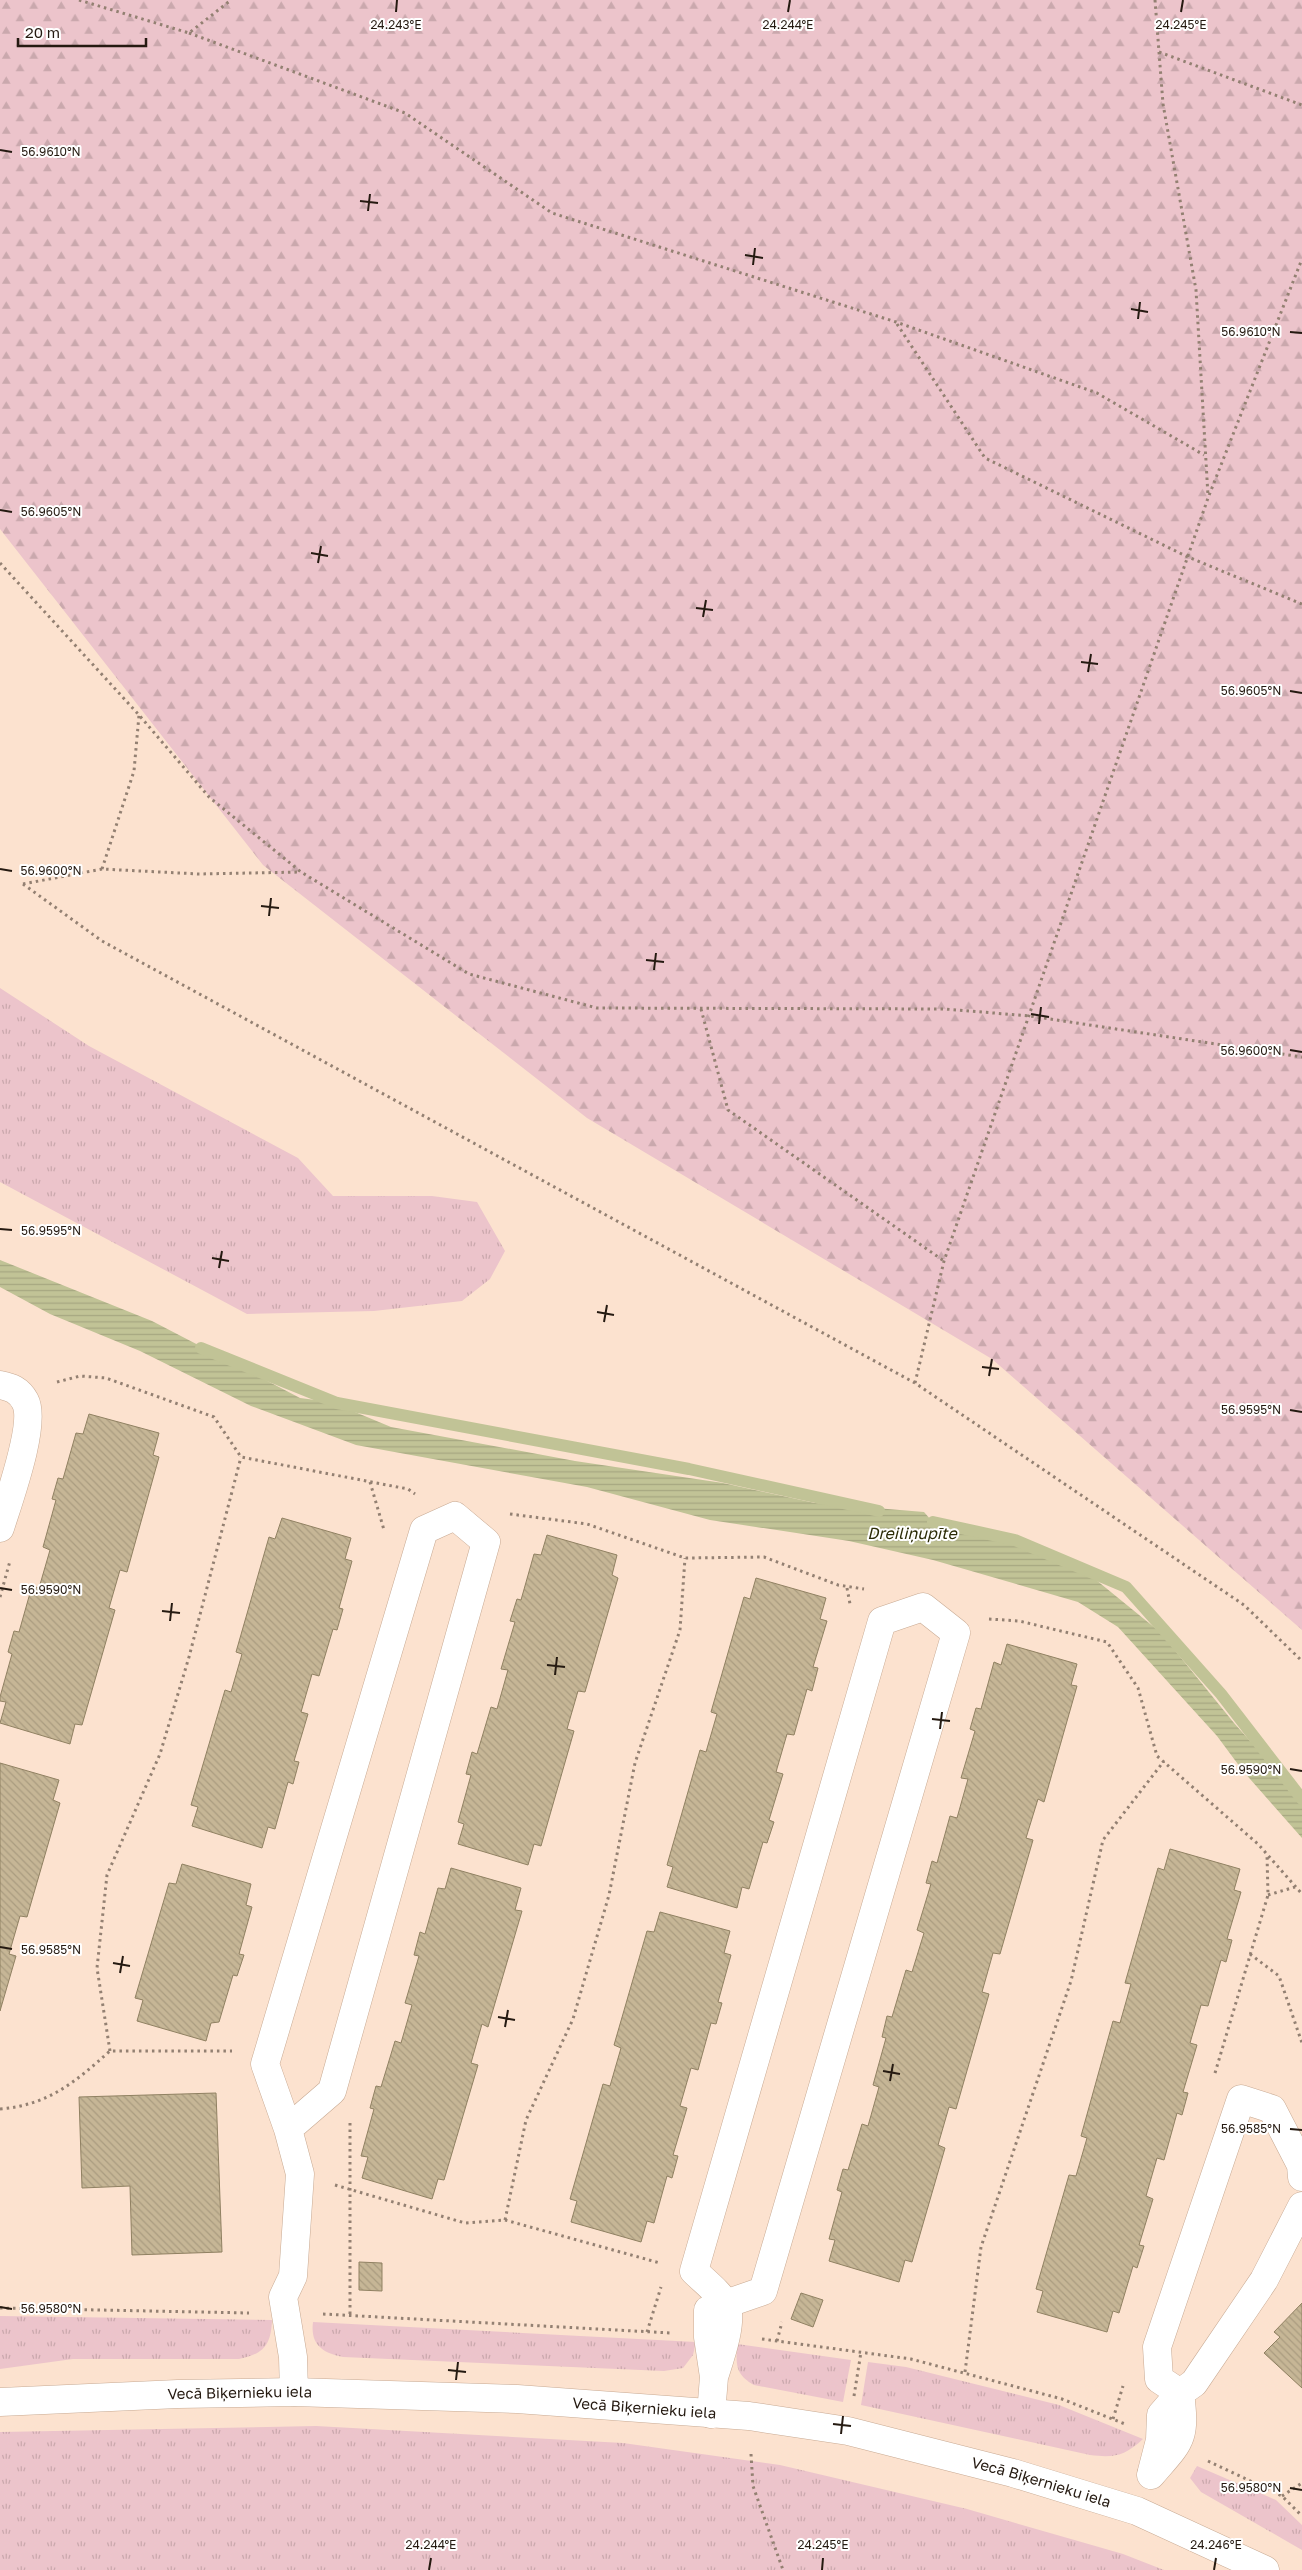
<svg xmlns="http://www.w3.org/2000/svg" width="1302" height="2570" viewBox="0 0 1302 2570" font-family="'Golos Text',sans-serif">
	<defs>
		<pattern id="grass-tufts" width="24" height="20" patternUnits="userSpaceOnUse" patternTransform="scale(1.25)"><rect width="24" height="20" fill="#ecc4cb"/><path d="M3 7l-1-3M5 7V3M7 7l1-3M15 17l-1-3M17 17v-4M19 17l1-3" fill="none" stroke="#caa8ad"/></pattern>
		<pattern id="forest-firs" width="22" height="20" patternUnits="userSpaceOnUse" patternTransform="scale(1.25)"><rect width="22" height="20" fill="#ecc4cb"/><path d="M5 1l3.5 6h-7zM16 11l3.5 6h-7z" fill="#caa8ad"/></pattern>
		<pattern id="water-rules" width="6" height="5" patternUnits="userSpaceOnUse" patternTransform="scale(1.25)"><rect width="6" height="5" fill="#c1c396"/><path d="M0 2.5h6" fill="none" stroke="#a6a780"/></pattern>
		<pattern id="building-back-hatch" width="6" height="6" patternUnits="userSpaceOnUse" patternTransform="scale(1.25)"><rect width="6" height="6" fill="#c6b696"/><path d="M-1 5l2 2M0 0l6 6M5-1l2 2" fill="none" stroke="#aa9c80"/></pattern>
	</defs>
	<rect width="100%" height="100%" fill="#fce2cf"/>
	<path fill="url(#grass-tufts)" d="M 0,988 L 89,1046 L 298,1158 L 333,1196 L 432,1196 L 477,1202 L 505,1251 L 490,1279 L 462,1301 L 374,1311 L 247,1314 L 0,1182 Z
		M 0,2316 L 272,2320 C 271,2345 264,2354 239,2359 L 73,2359 L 0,2369 Z
		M 313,2322 L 696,2342 L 693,2355 L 683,2368 L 664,2371 L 343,2357 C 323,2353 310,2345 313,2322 Z
		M 737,2344 L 851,2360 L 843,2402 L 754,2385 C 735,2374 736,2365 737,2344 Z
		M 868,2362 L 906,2367 L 1059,2405 L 1143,2439 C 1125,2456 1114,2458 1090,2455 L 861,2405 Z
		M 316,2426 L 623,2443 L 780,2465 L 967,2509 L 1123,2554 L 1164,2570 L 0,2570 L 0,2432 Z
		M 1197,2466 L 1276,2500 L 1302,2525 L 1302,2550 L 1201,2492 L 1190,2478 Z"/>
	<path fill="url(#forest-firs)" d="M 0,0 L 1302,0 L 1302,1630 L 992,1359 L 587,1118 L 263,865 L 0,529 Z"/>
	<path fill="url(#water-rules)" d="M 0,1260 L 152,1321 L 300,1398 L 331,1402 L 391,1427 L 575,1461 L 723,1483 L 815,1503 L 924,1512 L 931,1520 L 1091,1567 L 1090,1575 L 1160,1632 L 1234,1723 L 1302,1799 L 1302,1838 L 1243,1771 L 1217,1736 L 1118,1627 L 1078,1602 L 933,1560 L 849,1541 L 710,1520 L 587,1487 L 356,1445 L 251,1406 L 140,1351 L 50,1314 L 0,1287 Z"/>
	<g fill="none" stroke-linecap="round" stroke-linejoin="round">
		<path stroke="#c1c396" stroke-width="12" d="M 201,1348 L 337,1403 L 689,1469 L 879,1511
			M 933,1522 L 1015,1540 L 1126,1587 L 1221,1694 L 1302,1799"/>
	</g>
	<path fill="url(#building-back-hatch)" stroke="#908162" d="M 89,1414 L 159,1433 L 153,1455 L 159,1457 L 127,1572 L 120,1570 L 109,1608 L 115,1610 L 82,1725 L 75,1724 L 70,1744 L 0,1723 L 6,1702 L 0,1701 L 0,1697 L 12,1654 L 8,1652 L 14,1631 L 19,1632 L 32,1586 L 39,1588 L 50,1550 L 43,1547 L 56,1500 L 52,1499 L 58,1478 L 63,1479 L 76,1433 L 83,1434 Z
		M 282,1518 L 351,1538 L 345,1559 L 352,1561 L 339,1608 L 343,1609 L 337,1630 L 333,1629 L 319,1676 L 312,1674 L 301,1712 L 308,1714 L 294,1761 L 299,1762 L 293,1784 L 288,1782 L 275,1829 L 268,1827 L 262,1848 L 192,1826 L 198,1807 L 191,1805 L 225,1690 L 231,1692 L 242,1654 L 236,1652 L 269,1537 L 275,1539 Z
		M 547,1535 L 617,1555 L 612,1575 L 618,1578 L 585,1692 L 578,1691 L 567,1729 L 574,1731 L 541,1846 L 534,1844 L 528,1865 L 458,1844 L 464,1824 L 458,1822 L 471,1775 L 466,1774 L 472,1752 L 477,1754 L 491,1707 L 497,1709 L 508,1670 L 501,1669 L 515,1622 L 510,1621 L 517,1599 L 521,1600 L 534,1554 L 541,1555 Z
		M 756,1578 L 826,1598 L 820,1619 L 827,1621 L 813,1667 L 818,1668 L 812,1691 L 807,1689 L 794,1735 L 787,1734 L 776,1772 L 783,1774 L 769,1820 L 774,1822 L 767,1843 L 763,1842 L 749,1889 L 742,1887 L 737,1908 L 667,1887 L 673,1867 L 667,1865 L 700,1750 L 706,1752 L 717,1714 L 711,1712 L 744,1597 L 750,1599 Z
		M 1007,1644 L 1077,1664 L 1071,1685 L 1077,1686 L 1044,1802 L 1038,1799 L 1026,1838 L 1033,1840 L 1000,1954 L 993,1953 L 982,1992 L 989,1994 L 956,2109 L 949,2107 L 938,2145 L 945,2148 L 912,2262 L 905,2260 L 899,2282 L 829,2261 L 835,2240 L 829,2239 L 842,2192 L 837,2190 L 843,2169 L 848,2170 L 862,2124 L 868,2126 L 879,2087 L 873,2085 L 886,2038 L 882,2037 L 887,2016 L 892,2017 L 906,1970 L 912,1972 L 924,1933 L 917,1930 L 931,1884 L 926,1883 L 932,1861 L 937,1863 L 950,1816 L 957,1818 L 968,1779 L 961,1778 L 975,1731 L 970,1729 L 976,1708 L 981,1709 L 994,1662 L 1001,1665 Z
		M 0,1763 L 59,1780 L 53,1800 L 60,1803 L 27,1917 L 20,1916 L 9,1954 L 16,1956 L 0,2011 Z
		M 1170,1849 L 1240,1869 L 1234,1890 L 1241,1892 L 1227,1939 L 1232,1940 L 1226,1962 L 1221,1960 L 1208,2006 L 1201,2005 L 1190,2043 L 1197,2045 L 1183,2092 L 1188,2093 L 1182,2115 L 1177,2113 L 1164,2160 L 1157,2158 L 1146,2196 L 1153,2199 L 1139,2245 L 1144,2246 L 1137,2268 L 1133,2266 L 1119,2313 L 1113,2311 L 1107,2332 L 1037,2312 L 1043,2291 L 1036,2289 L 1069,2175 L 1076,2176 L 1087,2138 L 1081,2136 L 1113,2021 L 1120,2023 L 1131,1984 L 1125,1983 L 1158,1868 L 1164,1870 Z
		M 182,1864 L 251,1884 L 246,1905 L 252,1907 L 239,1954 L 244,1955 L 237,1976 L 233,1975 L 219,2022 L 211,2023 L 206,2041 L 137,2021 L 143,2000 L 135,1998 L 169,1883 L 176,1884 Z
		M 451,1868 L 521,1888 L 515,1910 L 522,1911 L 488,2027 L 482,2024 L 471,2063 L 478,2065 L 444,2180 L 438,2179 L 432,2199 L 362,2178 L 368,2157 L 361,2156 L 374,2109 L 370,2108 L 376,2086 L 381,2087 L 395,2041 L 401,2043 L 412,2005 L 405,2003 L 419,1956 L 414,1955 L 420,1932 L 425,1934 L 438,1888 L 445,1889 Z
		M 660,1912 L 730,1931 L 724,1953 L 731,1955 L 718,2002 L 722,2003 L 716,2024 L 711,2023 L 698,2070 L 691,2068 L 680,2106 L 687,2108 L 673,2155 L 678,2156 L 672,2178 L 667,2176 L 654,2223 L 647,2221 L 641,2242 L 571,2222 L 577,2201 L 570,2199 L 603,2084 L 610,2086 L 621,2048 L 614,2045 L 647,1931 L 654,1932 Z
		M 216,2093 L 222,2252 L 132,2255 L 130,2186 L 82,2188 L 79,2097 Z
		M 359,2262 L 382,2263 L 382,2291 L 359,2290 Z
		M 801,2293 L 823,2300 L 813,2327 L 791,2319 Z
		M 1302,2303 L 1302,2388 L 1264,2353 L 1280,2337 L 1274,2332 Z"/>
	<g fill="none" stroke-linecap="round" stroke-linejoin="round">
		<defs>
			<g id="minor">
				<path d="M 0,1385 C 11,1387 19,1390 25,1401 C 37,1423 8,1502 0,1528"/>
				<path d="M 288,2129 L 332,2091 L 486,1542 L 455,1516 L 424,1530 L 265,2064 L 288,2129 L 300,2174 L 293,2276 L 283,2297 L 293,2357 L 294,2392"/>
				<path id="s1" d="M 0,2402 L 178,2394 L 294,2392 L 517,2399 L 749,2416 L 848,2431 L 1013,2473 L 1137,2511 L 1265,2570"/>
				<path d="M 711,2414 L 714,2377 L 708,2337 L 708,2310 L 763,2291 L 956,1633 L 923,1607 L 882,1621 L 694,2271 C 704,2281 720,2293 726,2305 C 734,2320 719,2361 714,2377"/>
				<path d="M 1152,2471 L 1160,2440 L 1161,2415 L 1180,2393 L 1194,2383 L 1264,2280 L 1302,2206"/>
				<path d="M 1151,2475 C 1181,2440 1186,2440 1180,2393 L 1159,2379 L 1157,2347 L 1241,2099 L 1272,2109 L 1301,2165 L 1302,2177"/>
			</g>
		</defs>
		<use href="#minor" stroke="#c8aa93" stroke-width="29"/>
		<path stroke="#938072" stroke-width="3" stroke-dasharray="2.5 4" stroke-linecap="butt" d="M 79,0 L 189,33 L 231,0
			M 1155,0 L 1163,104 L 1196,290 L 1208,496
			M 189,33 L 405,113 L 552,213 L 896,322 L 1097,393 L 1204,455
			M 1159,52 L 1302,105
			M 897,324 L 985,458 L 1188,557 L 1302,604
			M 0,563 L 139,715 L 209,797 L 301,872 L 469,974 L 597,1008 L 945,1009 L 1030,1016 L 1302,1057
			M 102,869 L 134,771 L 139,715
			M 23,884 L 102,941 L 915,1383 L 1244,1605 L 1302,1661
			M 23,884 L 102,869 L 199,874 L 301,872
			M 701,1009 L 728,1110 L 944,1261
			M 57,1382 L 80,1376 L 106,1378 L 214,1417 L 241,1457 L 408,1489 L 415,1494
			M 915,1383 L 944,1261 L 1208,498 L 1302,259
			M 370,1482 L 384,1530
			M 510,1514 L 587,1524 L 685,1558 L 764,1557 L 838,1585 L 864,1589
			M 847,1588 L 850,1604
			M 0,1597 L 10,1561
			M 989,1619 L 1019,1621 L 1107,1642 L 1138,1688 L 1157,1756 L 1258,1844 L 1302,1894
			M 1268,1895 L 1295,1887
			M 1250,1954 L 1279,1976 L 1302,2043
			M 110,2051 L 97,1968 L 107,1875 L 160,1754 L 189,1657 L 241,1457
			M 1215,2073 L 1268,1895 L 1267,1855
			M 0,2109 C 49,2105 75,2082 110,2051 L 232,2051
			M 335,2185 L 465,2223 L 505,2220 L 660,2263
			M 505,2220 L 526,2120 L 573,2019 L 609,1895 L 635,1763 L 680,1630 L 685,1558
			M 0,2308 L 249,2313
			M 323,2314 L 671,2333
			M 350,2314 L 350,2123
			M 647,2332 L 661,2287
			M 762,2339 L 911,2359 L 1062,2399 L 1125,2424
			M 777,2341 L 782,2322
			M 965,2372 L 981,2247 L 1071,1981 L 1103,1840 L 1164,1761
			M 854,2396 L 861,2352
			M 1113,2419 L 1123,2386
			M 751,2454 L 753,2486 L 783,2570
			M 1208,2461 L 1282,2496 L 1302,2516
			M 1282,2496 L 1302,2483"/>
		<use href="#minor" stroke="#fff" stroke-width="28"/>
	</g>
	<path fill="none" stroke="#251a11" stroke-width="2" d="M 396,12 L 397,0M 788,12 L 790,0M 1181,12 L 1183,0M 0,150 L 12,152M 360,201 L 378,203M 368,211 L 370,194M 745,255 L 763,258M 753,265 L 755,248M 1131,309 L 1148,312M 1138,319 L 1140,302M 1290,332 L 1302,333M 0,510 L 12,512M 311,553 L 328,556M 318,563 L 321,546M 696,608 L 713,610M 703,617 L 706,600M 1081,662 L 1098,664M 1088,672 L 1091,654M 1290,691 L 1302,693M 0,869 L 12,871M 261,906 L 279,908M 269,916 L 271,898M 646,960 L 664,962M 654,970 L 656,953M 1031,1014 L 1049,1017M 1039,1024 L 1041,1007M 1290,1050 L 1302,1052M 0,1229 L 12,1230M 212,1258 L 229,1261M 219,1268 L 222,1251M 597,1312 L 614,1315M 604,1322 L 607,1305M 982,1367 L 999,1369M 989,1376 L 992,1359M 1290,1410 L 1302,1412M 0,1588 L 12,1590M 162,1611 L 180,1613M 170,1621 L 172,1603M 547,1665 L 565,1667M 555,1675 L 557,1657M 932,1719 L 950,1721M 940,1729 L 942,1712M 1290,1769 L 1302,1771M 0,1947 L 12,1949M 113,1963 L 130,1966M 120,1973 L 123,1956M 498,2017 L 515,2020M 505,2027 L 508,2010M 883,2071 L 900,2074M 890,2081 L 893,2064M 1290,2129 L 1302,2130M 0,2307 L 12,2309M 448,2370 L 466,2372M 456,2380 L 458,2362M 833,2424 L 851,2426M 841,2434 L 843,2416M 1290,2488 L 1302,2490M 429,2570 L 431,2558M 822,2570 L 823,2558M 1214,2570 L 1216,2558"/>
	<g text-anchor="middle" stroke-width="4" stroke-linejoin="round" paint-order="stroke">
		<g font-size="15" fill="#251a11" stroke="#fff">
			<text dy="5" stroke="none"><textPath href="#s1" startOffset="240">Vecā Biķernieku iela</textPath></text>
			<text dy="5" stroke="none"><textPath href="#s1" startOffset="645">Vecā Biķernieku iela</textPath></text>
			<text dy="5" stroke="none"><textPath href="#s1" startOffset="1050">Vecā Biķernieku iela</textPath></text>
		</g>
		<g font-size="16" font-style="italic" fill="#2c2c07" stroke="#fff">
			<text x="912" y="1539">Dreiliņupīte</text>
		</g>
	</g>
	<g font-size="12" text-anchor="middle" fill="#251a11" stroke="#fff" stroke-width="4" stroke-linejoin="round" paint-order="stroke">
		<text x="396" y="29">24.243°E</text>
		<text x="788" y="29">24.244°E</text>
		<text x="1181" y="29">24.245°E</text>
		<text x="51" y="156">56.9610°N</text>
		<text x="1251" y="336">56.9610°N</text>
		<text x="51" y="516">56.9605°N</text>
		<text x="1251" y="695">56.9605°N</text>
		<text x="51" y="875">56.9600°N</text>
		<text x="1251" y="1055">56.9600°N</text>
		<text x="51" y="1235">56.9595°N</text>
		<text x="1251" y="1414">56.9595°N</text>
		<text x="51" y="1594">56.9590°N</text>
		<text x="1251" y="1774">56.9590°N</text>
		<text x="51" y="1954">56.9585°N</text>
		<text x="1251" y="2133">56.9585°N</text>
		<text x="51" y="2313">56.9580°N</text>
		<text x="1251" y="2492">56.9580°N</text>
		<text x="431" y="2549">24.244°E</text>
		<text x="823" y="2549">24.245°E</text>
		<text x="1216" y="2549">24.246°E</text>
	</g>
	<path d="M18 38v8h128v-8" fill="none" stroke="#251a11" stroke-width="2.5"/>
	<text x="25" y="38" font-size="15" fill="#251a11" stroke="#ffffff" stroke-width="4" paint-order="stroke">20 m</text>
</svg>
